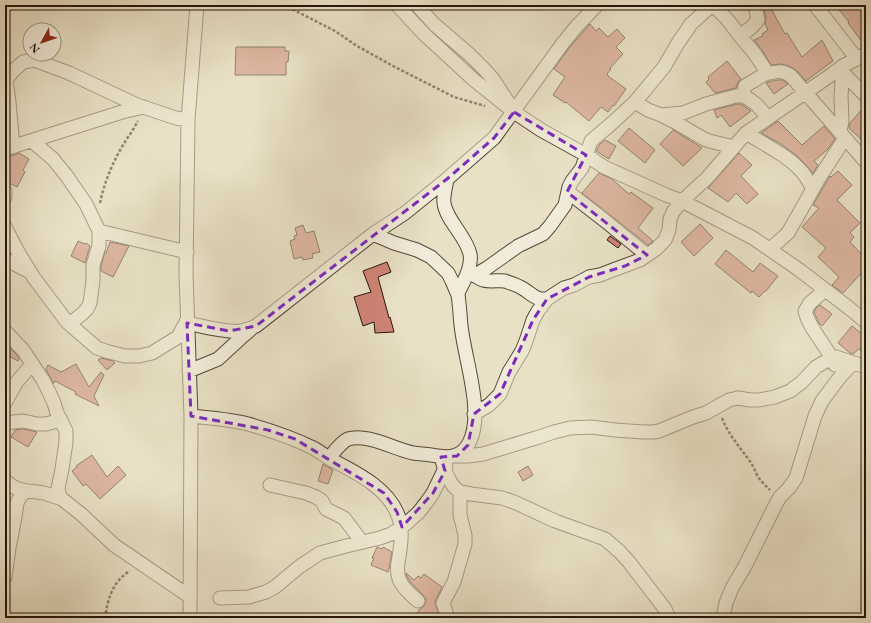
<svg xmlns="http://www.w3.org/2000/svg" width="871" height="623" viewBox="0 0 871 623" font-family="'EB Garamond',serif">
	<rect width="100%" height="100%" fill="#e9e1c6"/>
	<filter id="stains"><feTurbulence type="fractalNoise" baseFrequency=".005" numOctaves="4"/><feColorMatrix values="0 0 0 0 .2 0 0 0 0 .09 0 0 0 0 .02 0 0 0 .5 -.17"/></filter>
	<radialGradient id="worn" r=".72"><stop offset=".6" stop-color="#630" stop-opacity="0"/><stop offset="1" stop-color="#630" stop-opacity=".3"/></radialGradient>
	<path fill="#d08477" stroke="#26140a" d="M 763,5 L 769,5 L 785,34 L 787,33 L 802,57 L 822,40 L 833,61 L 806,81 L 797,71 L 791,67 L 782,64 L 771,65 L 762,50 L 754,40 L 763,36 L 762,34 L 768,30 L 765,24 L 766,18 Z
		M 835,5 L 866,5 L 866,46 L 865,46 L 848,23 L 849,22 Z
		M 590,24 L 596,31 L 599,28 L 608,37 L 617,29 L 625,38 L 616,47 L 623,54 L 610,68 L 611,69 L 607,74 L 608,75 L 608,76 L 626,89 L 614,106 L 613,105 L 608,112 L 601,107 L 589,121 L 566,102 L 565,103 L 553,95 L 565,77 L 554,69 L 569,48 Z
		M 236,47 L 285,47 L 285,51 L 289,51 L 288,62 L 286,62 L 286,75 L 235,75 Z
		M 727,61 L 741,79 L 738,82 L 736,88 L 715,93 L 706,82 L 709,79 L 708,77 Z
		M 777,80 L 782,80 L 788,84 L 774,94 L 766,83 L 768,82 Z
		M 737,104 L 741,104 L 751,111 L 730,127 L 721,115 L 717,118 L 714,110 Z
		M 866,105 L 866,144 L 849,128 L 850,123 Z
		M 778,121 L 802,145 L 824,126 L 835,139 L 828,149 L 814,161 L 818,165 L 813,173 L 803,162 L 796,155 L 781,144 L 761,133 Z
		M 629,128 L 655,150 L 645,163 L 618,141 Z
		M 673,130 L 702,148 L 683,166 L 660,144 Z
		M 605,140 L 616,146 L 609,159 L 596,151 L 600,144 Z
		M 19,153 L 29,159 L 23,170 L 25,172 L 17,187 L 5,181 L 5,157 L 9,158 L 10,156 Z
		M 739,153 L 752,165 L 741,176 L 758,194 L 747,204 L 736,193 L 728,202 L 708,188 Z
		M 838,171 L 852,185 L 837,200 L 860,223 L 850,233 L 854,237 L 850,242 L 866,259 L 866,268 L 843,293 L 832,285 L 839,277 L 818,257 L 826,248 L 802,227 L 819,208 L 813,205 L 830,176 L 831,177 Z
		M 599,173 L 612,179 L 629,194 L 631,192 L 653,208 L 638,228 L 653,241 L 651,243 L 648,245 L 582,193 Z
		M 700,224 L 713,238 L 694,256 L 681,242 Z
		M 303,225 L 306,233 L 314,231 L 320,252 L 312,254 L 313,258 L 303,260 L 302,257 L 294,259 L 290,241 L 295,239 L 294,236 L 297,235 L 295,228 Z
		M 610,236 L 621,244 L 618,248 L 607,240 Z
		M 78,241 L 85,244 L 86,243 L 90,246 L 85,263 L 71,256 Z
		M 110,242 L 129,246 L 113,277 L 101,271 L 101,266 L 105,252 L 106,253 Z
		M 726,250 L 753,272 L 760,263 L 778,276 L 766,291 L 765,291 L 759,297 L 752,291 L 751,293 L 715,264 Z
		M 387,262 L 391,272 L 378,277 L 389,318 L 390,317 L 394,332 L 375,333 L 374,322 L 363,326 L 354,297 L 371,292 L 363,271 Z
		M 820,305 L 832,314 L 822,326 L 819,323 L 814,312 L 816,308 Z
		M 852,326 L 866,337 L 866,355 L 859,349 L 853,354 L 850,353 L 838,343 Z
		M 5,343 L 17,355 L 19,358 L 18,361 L 5,354 Z
		M 101,358 L 113,361 L 115,363 L 107,370 L 98,360 Z
		M 76,364 L 89,387 L 101,372 L 104,375 L 94,396 L 99,406 L 75,394 L 76,392 L 55,381 L 54,383 L 53,383 L 46,369 L 48,365 L 61,372 Z
		M 23,429 L 37,432 L 28,447 L 11,437 L 15,430 Z
		M 92,455 L 107,477 L 118,466 L 126,475 L 100,499 L 86,484 L 83,486 L 72,471 L 77,467 L 76,466 Z
		M 323,464 L 333,470 L 328,484 L 318,481 Z
		M 528,466 L 533,475 L 523,481 L 518,472 Z
		M 377,547 L 382,549 L 383,547 L 392,552 L 389,569 L 388,572 L 371,565 L 374,558 L 372,558 Z
		M 406,573 L 414,580 L 418,576 L 421,578 L 424,574 L 442,587 L 435,602 L 440,618 L 413,618 L 420,609 L 424,606 L 426,602 L 426,599 L 423,595 L 411,583 L 407,577 Z"/>
	<g fill="none" stroke-linecap="round" stroke-linejoin="round">
		<defs>
			<path id="street" d="M 397,5 L 424,34 L 474,80 L 514,112 L 541,130 L 586,155 L 604,167 L 666,195 L 682,201 L 753,238 L 798,269 L 849,308 L 866,322
				M 417,5 L 434,24 L 470,55 L 485,70 L 493,79 L 508,102
				M 713,5 L 727,19 L 740,36 L 755,54 L 766,71 L 765,74 L 745,86 L 743,96
				M 815,5 L 857,59
				M 740,36 L 752,27 L 758,20 L 755,5
				M 842,72 L 866,96
				M 765,74 C 776,72 782,69 791,76 L 866,162
				M 6,79 L 9,102 L 13,147
				M 5,81 L 13,71 L 23,62 L 34,60 L 69,73 L 137,105 L 176,118 L 188,120
				M 635,102 L 648,110 L 661,115 L 675,122 L 704,139 L 709,141 L 734,147
				M 661,115 L 683,113 L 706,104 L 736,96 L 743,96 L 749,99 L 757,105 L 768,118
				M 840,131 L 842,121 L 841,96 L 843,66
				M 746,133 C 764,144 790,157 803,173 C 807,178 810,184 813,189
				M 32,141 L 53,159 L 66,175 L 86,204 L 99,231 L 99,246 L 93,265 L 93,281 L 90,303 L 87,309 L 82,314 L 72,322 L 67,322
				M 5,149 L 122,112 L 144,107
				M 5,191 L 5,197
				M 568,192 L 604,220 L 647,255
				M 5,227 L 18,252 L 34,278 L 67,322 L 97,348 L 109,352 L 125,356 L 139,356 L 152,353 L 178,337 L 186,322
				M 99,231 L 187,252
				M 373,234 L 394,243 L 417,250 L 431,257 L 448,273 L 452,281 L 458,295
				M 770,249 L 788,233 L 818,180 L 845,138
				M 5,259 L 30,272
				M 469,274 C 475,274 477,278 483,280 C 490,282 498,280 505,281 C 510,283 517,285 522,288 C 532,294 535,300 547,299
				M 475,275 L 487,268 L 518,246 L 543,234 L 550,226 L 565,205 L 569,187 L 572,181 L 582,168 L 591,141 L 610,125 L 635,102 L 664,67 L 678,43 L 691,24 L 712,5
				M 825,290 L 810,303 L 805,311 C 809,329 828,347 835,365
				M 187,323 C 202,326 227,333 241,331 C 247,330 251,328 256,326 L 373,234 L 405,213 L 447,179 L 494,138 L 563,43 L 576,27 L 597,5
				M 5,331 L 23,350 L 43,380 L 50,394 L 54,403 L 57,413 L 66,431 L 66,442 L 62,469 L 58,488 L 59,494 L 62,499 L 81,514 L 114,545 L 189,596
				M 189,371 L 218,359 L 243,336 L 251,329
				M 5,403 L 16,383 L 32,364
				M 474,414 L 489,405 L 500,394 L 509,372 L 522,351 L 526,341 L 533,320 L 538,311 L 547,299 L 564,288 L 574,285 L 589,277 L 600,275 L 613,270 L 640,260 L 656,249 L 665,240 L 669,230 L 670,219 L 673,212 L 682,201 L 707,178 L 746,133 L 831,75 L 843,66 L 866,54
				M 191,416 C 210,418 230,419 248,424 C 269,430 291,437 311,447 C 318,450 325,456 332,460 C 357,473 390,489 399,518 C 403,529 401,545 399,557 C 397,566 396,575 401,583 C 405,590 412,596 418,601
				M 5,424 L 13,422 L 23,421 L 37,424 L 46,424 L 61,420
				M 457,456 L 468,456 L 483,454 L 536,438 L 554,432 L 570,428 L 591,427 L 615,430 L 643,432 L 653,432 L 659,431 L 693,417 L 706,413 L 729,400 L 738,398 L 750,400 L 759,400 L 775,397 L 790,391 L 802,382 L 816,367 L 828,360 L 836,357 L 866,367
				M 441,457 L 445,471 L 450,481 L 454,487 L 460,492 L 471,494 L 502,498 L 514,502 L 555,521 L 605,539 L 620,552 L 629,562 L 665,609 L 669,618
				M 329,458 C 334,452 341,442 348,439 C 367,433 394,449 413,453 C 419,454 425,454 431,455 C 448,458 462,459 470,441 C 484,411 464,357 461,325 C 460,317 460,310 459,303 C 459,300 458,297 458,294 C 459,290 461,287 463,283 C 467,275 472,264 470,254 C 466,236 446,220 444,203 C 443,195 446,187 447,179
				M 5,480 C 17,493 28,490 44,493 C 50,495 56,497 62,499
				M 270,485 L 306,493 L 316,497 L 322,501 L 326,509 L 344,518 L 362,542
				M 5,577 L 9,548 L 15,517 L 17,503 L 21,495 L 27,491
				M 220,598 L 249,597 L 266,592 L 275,587 L 299,567 L 320,553 L 346,546 L 380,538 L 391,534 L 402,527 L 409,521 L 418,513 L 426,503 L 433,493 L 446,466
				M 447,615 L 443,603 L 454,582 L 465,544 L 465,535 L 460,515 L 460,492
				M 190,618 L 191,416 L 186,274 L 188,120 L 197,5
				M 723,618 L 726,603 L 732,588 L 745,566 L 777,502 L 780,497 L 789,488 L 796,478 L 815,416 L 822,401 L 840,377 L 853,363"/>
		</defs>
		<use href="#street" stroke="#574739" stroke-width="15"/>
		<path stroke="#26140a" stroke-width="2.5" stroke-dasharray="3 2" stroke-linecap="butt" d="M 278,5 L 294,10 L 335,31 L 357,46 L 393,66 L 454,97 L 485,106
			M 100,203 C 105,179 115,157 128,137 C 132,132 135,126 138,121
			M 722,418 C 728,434 739,446 749,460 C 752,464 754,468 756,473 C 759,480 765,485 770,490
			M 105,618 C 107,604 110,590 120,579 C 123,576 126,573 130,571"/>
		<use href="#street" stroke="#f1ecda" stroke-width="13"/>
	</g>
	<path d="M0 0H871V623H0ZM 514,112 L 586,155 L 567,192 L 647,255 L 625,266 L 589,277 L 547,299 L 533,320 L 500,394 L 474,414 L 468,445 L 457,456 L 441,457 L 445,471 L 433,493 L 402,527 L 397,512 L 384,493 L 295,439 L 268,430 L 191,416 L 187,323 L 229,331 L 256,326 L 447,179 L 494,138 Z" fill="#e9e1c6" fill-opacity=".55" fill-rule="evenodd"/>
	<path fill="none" stroke="#7b2cbf" stroke-width="3" stroke-dasharray="8 5" stroke-linejoin="round" d="M 514,112 L 586,155 L 567,192 L 647,255 L 625,266 L 589,277 L 547,299 L 533,320 L 500,394 L 474,414 L 468,445 L 457,456 L 441,457 L 445,471 L 433,493 L 402,527 L 397,512 L 384,493 L 295,439 L 268,430 L 191,416 L 187,323 L 229,331 L 256,326 L 447,179 L 494,138 Z"/>
	<rect width="871" height="623" fill="none" stroke="#e9e1c6" stroke-width="20"/>
	<rect x="6" y="6" width="859" height="611" fill="none" stroke="#26140a" stroke-width="2"/>
	<rect x="10" y="10" width="851" height="603" fill="none" stroke="#26140a"/>
	<g transform="translate(42 42) rotate(230)"><circle r="19" fill="#f1ecda" stroke="#a09687"/>
	<path d="M0-3L7 15L0 10L-7 15Z" fill="#8f2418"/>
	<text y="-6" font-size="11" font-weight="bold" text-anchor="middle" fill="#26140a">N</text>
	</g>
	<rect width="100%" height="100%" filter="url(#stains)"/>
	<rect width="100%" height="100%" fill="url(#worn)"/>
</svg>
